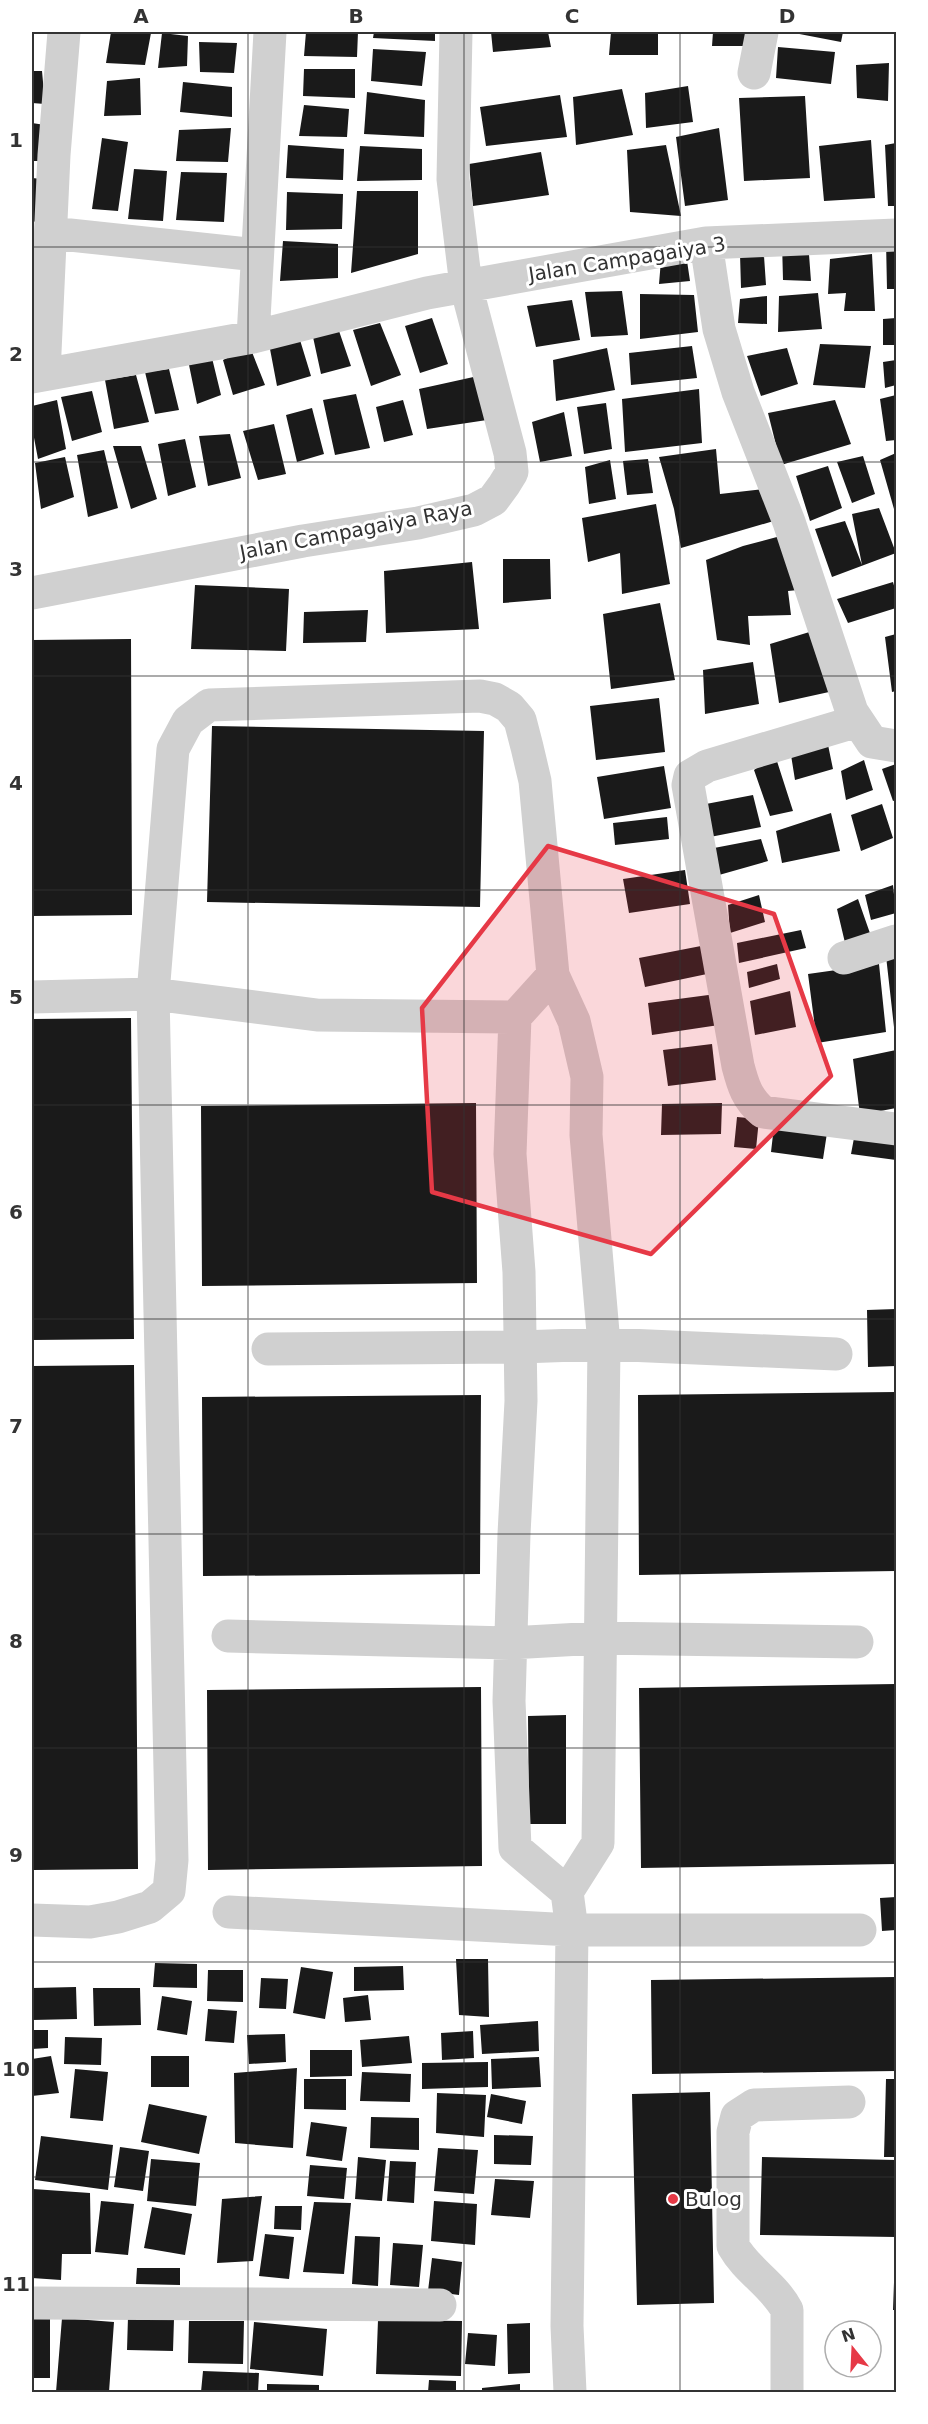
<svg xmlns="http://www.w3.org/2000/svg" width="928" height="2424" viewBox="0 0 928 2424" font-family="'DejaVu Sans',sans-serif">
	<rect width="100%" height="100%" fill="#fff"/>
	<path fill="#1a1a1a" d="M 111,32 L 151,33 L 145,65 L 106,63 Z
		M 306,32 L 358,32 L 357,57 L 304,56 Z
		M 374,32 L 435,32 L 435,41 L 373,38 Z
		M 491,32 L 548,32 L 551,47 L 493,52 Z
		M 611,32 L 658,32 L 658,55 L 609,55 Z
		M 713,32 L 753,32 L 753,46 L 712,46 Z
		M 789,32 L 843,32 L 841,42 Z
		M 162,33 L 188,36 L 187,66 L 158,68 Z
		M 199,42 L 237,43 L 234,73 L 200,72 Z
		M 778,47 L 835,52 L 831,84 L 776,78 Z
		M 373,49 L 426,52 L 422,86 L 371,81 Z
		M 889,63 L 888,101 L 857,98 L 856,65 Z
		M 304,69 L 355,69 L 355,98 L 303,96 Z
		M 32,71 L 42,71 L 45,104 L 32,103 Z
		M 140,78 L 141,115 L 104,116 L 107,81 Z
		M 183,82 L 232,87 L 232,117 L 180,112 Z
		M 688,86 L 693,122 L 646,128 L 645,93 Z
		M 622,89 L 633,135 L 576,145 L 573,97 Z
		M 367,92 L 425,100 L 424,137 L 364,134 Z
		M 560,95 L 567,137 L 486,146 L 480,107 Z
		M 805,96 L 810,178 L 744,181 L 739,98 Z
		M 304,105 L 349,109 L 347,137 L 299,136 Z
		M 32,123 L 45,125 L 42,161 L 32,161 Z
		M 231,128 L 228,162 L 176,161 L 179,130 Z
		M 719,128 L 728,200 L 685,206 L 676,137 Z
		M 102,138 L 128,142 L 118,211 L 92,209 Z
		M 871,140 L 875,198 L 824,201 L 819,146 Z
		M 896,143 L 896,206 L 888,206 L 885,145 Z
		M 288,145 L 344,149 L 343,180 L 286,178 Z
		M 666,145 L 681,216 L 630,212 L 627,150 Z
		M 360,146 L 422,149 L 422,180 L 357,181 Z
		M 541,152 L 549,195 L 473,206 L 469,164 Z
		M 134,169 L 167,171 L 163,221 L 128,219 Z
		M 181,172 L 227,173 L 224,222 L 176,220 Z
		M 32,178 L 42,179 L 40,223 L 32,221 Z
		M 357,191 L 418,191 L 418,254 L 351,273 Z
		M 287,192 L 343,194 L 342,229 L 286,230 Z
		M 283,241 L 338,244 L 338,278 L 280,281 Z
		M 808,241 L 811,281 L 783,280 L 782,242 Z
		M 886,241 L 896,241 L 896,289 L 887,289 Z
		M 686,254 L 690,281 L 659,284 L 661,260 Z
		M 740,254 L 764,256 L 766,285 L 741,288 Z
		M 872,254 L 875,311 L 844,311 L 846,293 L 828,294 L 830,259 Z
		M 622,291 L 628,335 L 591,337 L 585,292 Z
		M 818,293 L 822,329 L 778,332 L 779,296 Z
		M 640,294 L 694,295 L 698,332 L 640,339 Z
		M 767,296 L 767,324 L 738,323 L 740,299 Z
		M 572,300 L 580,340 L 536,347 L 527,306 Z
		M 432,318 L 448,364 L 420,373 L 405,326 Z
		M 896,318 L 896,345 L 883,345 L 883,319 Z
		M 380,323 L 401,375 L 371,386 L 353,330 Z
		M 338,328 L 351,366 L 321,374 L 313,337 Z
		M 300,340 L 311,376 L 277,386 L 270,349 Z
		M 820,344 L 871,346 L 865,388 L 813,385 Z
		M 692,346 L 697,378 L 631,385 L 629,353 Z
		M 250,347 L 265,385 L 233,395 L 223,360 Z
		M 607,348 L 615,390 L 556,401 L 553,360 Z
		M 787,348 L 798,384 L 761,396 L 747,356 Z
		M 212,358 L 221,395 L 197,404 L 189,365 Z
		M 896,360 L 896,385 L 885,388 L 883,362 Z
		M 169,369 L 179,410 L 155,414 L 145,372 Z
		M 136,375 L 149,422 L 114,429 L 105,380 Z
		M 478,376 L 487,420 L 427,429 L 419,389 Z
		M 699,389 L 702,443 L 625,452 L 622,399 Z
		M 92,391 L 102,432 L 72,441 L 61,397 Z
		M 356,394 L 370,448 L 335,455 L 323,400 Z
		M 896,395 L 896,440 L 886,441 L 880,399 Z
		M 57,400 L 66,449 L 38,459 L 32,427 L 32,406 Z
		M 403,400 L 413,435 L 384,442 L 376,407 Z
		M 835,400 L 851,444 L 781,465 L 768,413 Z
		M 606,403 L 612,449 L 584,454 L 577,407 Z
		M 312,408 L 324,454 L 297,462 L 286,415 Z
		M 564,412 L 572,456 L 540,462 L 532,422 Z
		M 274,424 L 286,474 L 258,480 L 243,431 Z
		M 230,434 L 241,478 L 208,486 L 199,436 Z
		M 185,439 L 196,487 L 168,496 L 158,444 Z
		M 113,446 L 141,446 L 157,499 L 131,509 Z
		M 716,449 L 720,494 L 765,489 L 777,520 L 681,548 L 674,509 L 659,457 Z
		M 104,450 L 118,508 L 88,517 L 77,455 Z
		M 896,453 L 896,516 L 880,460 Z
		M 863,456 L 875,494 L 852,503 L 837,462 Z
		M 65,457 L 74,497 L 41,509 L 35,463 Z
		M 648,459 L 653,493 L 627,495 L 623,461 Z
		M 610,460 L 616,499 L 589,504 L 585,467 Z
		M 828,466 L 842,508 L 810,521 L 796,476 Z
		M 656,504 L 670,584 L 622,594 L 620,553 L 588,562 L 582,518 Z
		M 879,508 L 896,553 L 832,577 L 815,529 L 845,521 L 862,565 L 852,514 Z
		M 788,534 L 808,589 L 788,591 L 791,615 L 748,616 L 750,645 L 717,640 L 706,560 L 743,546 Z
		M 503,559 L 550,559 L 551,599 L 503,603 Z
		M 472,562 L 479,629 L 386,633 L 384,571 Z
		M 893,582 L 896,593 L 896,608 L 848,623 L 837,599 Z
		M 195,585 L 289,589 L 286,651 L 191,649 Z
		M 660,603 L 675,680 L 611,689 L 603,614 Z
		M 368,610 L 366,642 L 303,643 L 304,612 Z
		M 816,630 L 829,692 L 779,703 L 770,644 Z
		M 896,634 L 896,691 L 892,692 L 885,637 Z
		M 131,639 L 132,915 L 32,916 L 32,640 Z
		M 753,662 L 759,704 L 705,714 L 703,670 Z
		M 659,698 L 665,752 L 596,760 L 590,706 Z
		M 212,726 L 484,731 L 480,907 L 207,902 Z
		M 827,740 L 833,769 L 795,780 L 791,755 Z
		M 775,755 L 793,811 L 770,816 L 754,770 Z
		M 864,760 L 873,790 L 846,800 L 841,771 Z
		M 896,764 L 896,800 L 893,801 L 882,769 Z
		M 664,766 L 671,808 L 604,819 L 597,777 Z
		M 753,795 L 761,827 L 710,837 L 706,804 Z
		M 882,804 L 893,838 L 861,851 L 851,815 Z
		M 831,813 L 840,851 L 782,863 L 776,831 Z
		M 667,817 L 669,839 L 615,845 L 613,823 Z
		M 761,839 L 768,861 L 719,875 L 714,848 Z
		M 685,870 L 690,904 L 629,913 L 623,879 Z
		M 893,885 L 896,913 L 871,920 L 865,895 Z
		M 759,895 L 765,922 L 730,933 L 728,905 Z
		M 858,899 L 872,939 L 846,947 L 837,909 Z
		M 801,930 L 806,948 L 739,963 L 737,943 Z
		M 701,946 L 707,974 L 645,987 L 639,958 Z
		M 896,953 L 896,1027 L 894,1027 L 886,956 Z
		M 777,964 L 780,979 L 749,988 L 747,972 Z
		M 879,964 L 886,1032 L 817,1043 L 808,974 Z
		M 790,991 L 796,1027 L 755,1035 L 750,1001 Z
		M 716,994 L 719,1025 L 652,1035 L 648,1003 Z
		M 131,1018 L 134,1339 L 32,1340 L 32,1019 Z
		M 712,1044 L 716,1080 L 668,1086 L 663,1050 Z
		M 896,1050 L 896,1108 L 860,1115 L 853,1059 Z
		M 476,1103 L 477,1283 L 202,1286 L 201,1106 Z
		M 722,1103 L 721,1134 L 661,1135 L 662,1104 Z
		M 737,1117 L 759,1119 L 756,1149 L 734,1147 Z
		M 774,1126 L 827,1133 L 823,1159 L 771,1152 Z
		M 854,1138 L 896,1144 L 896,1160 L 851,1154 Z
		M 896,1309 L 896,1366 L 868,1367 L 867,1310 Z
		M 134,1365 L 138,1869 L 32,1870 L 32,1366 Z
		M 896,1392 L 896,1571 L 639,1575 L 638,1395 Z
		M 481,1395 L 480,1574 L 203,1576 L 202,1397 Z
		M 896,1684 L 896,1864 L 641,1868 L 639,1688 Z
		M 481,1687 L 482,1866 L 208,1870 L 207,1690 Z
		M 566,1715 L 566,1824 L 529,1824 L 528,1716 Z
		M 896,1897 L 896,1930 L 882,1931 L 880,1898 Z
		M 456,1959 L 488,1959 L 489,2017 L 459,2015 Z
		M 155,1963 L 197,1964 L 197,1988 L 153,1987 Z
		M 403,1966 L 404,1990 L 354,1991 L 354,1967 Z
		M 301,1967 L 333,1972 L 325,2019 L 293,2013 Z
		M 208,1970 L 243,1970 L 243,2002 L 207,2001 Z
		M 896,1977 L 896,2071 L 652,2074 L 651,1980 Z
		M 261,1978 L 288,1979 L 286,2009 L 259,2008 Z
		M 76,1987 L 77,2019 L 32,2020 L 32,1988 Z
		M 93,1988 L 140,1988 L 141,2025 L 94,2026 Z
		M 368,1995 L 371,2020 L 345,2022 L 343,1998 Z
		M 162,1996 L 192,2001 L 187,2035 L 157,2030 Z
		M 208,2009 L 237,2011 L 234,2043 L 205,2041 Z
		M 538,2021 L 539,2051 L 482,2054 L 480,2025 Z
		M 32,2030 L 48,2030 L 48,2048 L 32,2049 Z
		M 473,2031 L 474,2058 L 442,2060 L 441,2033 Z
		M 285,2034 L 286,2062 L 249,2064 L 247,2035 Z
		M 409,2036 L 412,2063 L 362,2067 L 360,2040 Z
		M 65,2037 L 102,2038 L 101,2065 L 64,2064 Z
		M 310,2050 L 352,2050 L 352,2076 L 310,2077 Z
		M 51,2056 L 59,2093 L 32,2096 L 32,2059 Z
		M 151,2056 L 189,2056 L 189,2087 L 151,2087 Z
		M 539,2057 L 541,2087 L 492,2089 L 491,2059 Z
		M 488,2062 L 488,2087 L 422,2089 L 422,2063 Z
		M 297,2068 L 293,2148 L 235,2143 L 234,2073 Z
		M 75,2069 L 108,2072 L 103,2121 L 70,2118 Z
		M 362,2072 L 411,2074 L 410,2102 L 360,2101 Z
		M 304,2079 L 346,2079 L 346,2110 L 304,2109 Z
		M 886,2079 L 896,2079 L 896,2157 L 884,2157 Z
		M 710,2092 L 714,2303 L 637,2305 L 632,2094 Z
		M 437,2093 L 486,2095 L 484,2137 L 436,2133 Z
		M 491,2094 L 526,2101 L 522,2124 L 487,2117 Z
		M 149,2104 L 207,2116 L 199,2154 L 141,2142 Z
		M 371,2117 L 419,2118 L 419,2150 L 370,2148 Z
		M 311,2122 L 347,2127 L 342,2161 L 306,2156 Z
		M 494,2135 L 533,2136 L 531,2165 L 494,2164 Z
		M 41,2136 L 113,2145 L 108,2190 L 35,2180 Z
		M 120,2147 L 149,2151 L 143,2191 L 114,2187 Z
		M 438,2148 L 478,2150 L 474,2194 L 434,2191 Z
		M 358,2157 L 386,2160 L 382,2201 L 355,2199 Z
		M 762,2157 L 896,2160 L 896,2237 L 760,2235 Z
		M 151,2159 L 200,2163 L 196,2206 L 147,2201 Z
		M 390,2161 L 416,2162 L 414,2203 L 387,2201 Z
		M 310,2165 L 347,2168 L 344,2199 L 307,2196 Z
		M 495,2179 L 534,2181 L 530,2218 L 491,2215 Z
		M 33,2189 L 90,2193 L 91,2254 L 62,2254 L 61,2280 L 32,2278 Z
		M 262,2196 L 253,2261 L 217,2263 L 222,2199 Z
		M 101,2201 L 134,2204 L 128,2255 L 95,2252 Z
		M 434,2201 L 477,2204 L 475,2245 L 431,2241 Z
		M 314,2202 L 351,2203 L 344,2274 L 303,2272 Z
		M 275,2206 L 302,2206 L 301,2230 L 274,2229 Z
		M 152,2207 L 192,2214 L 185,2255 L 144,2248 Z
		M 265,2234 L 294,2237 L 289,2279 L 259,2276 Z
		M 355,2236 L 380,2237 L 378,2286 L 352,2284 Z
		M 393,2243 L 423,2245 L 419,2287 L 390,2285 Z
		M 895,2255 L 896,2255 L 896,2310 L 893,2310 Z
		M 432,2258 L 462,2262 L 459,2295 L 428,2291 Z
		M 137,2268 L 180,2268 L 180,2285 L 136,2284 Z
		M 32,2311 L 50,2311 L 50,2378 L 32,2378 Z
		M 128,2317 L 174,2319 L 173,2351 L 127,2350 Z
		M 62,2318 L 114,2322 L 109,2392 L 56,2392 Z
		M 378,2320 L 462,2321 L 461,2376 L 376,2374 Z
		M 189,2321 L 244,2321 L 243,2364 L 188,2363 Z
		M 254,2322 L 327,2329 L 323,2376 L 250,2369 Z
		M 530,2323 L 530,2373 L 508,2374 L 507,2324 Z
		M 468,2333 L 497,2335 L 495,2366 L 465,2364 Z
		M 203,2371 L 259,2373 L 258,2392 L 201,2392 Z
		M 429,2380 L 456,2381 L 456,2392 L 428,2392 Z
		M 267,2384 L 319,2385 L 319,2392 L 267,2392 Z
		M 520,2384 L 520,2392 L 482,2392 L 482,2388 Z"/>
	<g fill="none" stroke-linecap="round" stroke-linejoin="round">
		<path stroke="#d0d0d0" stroke-width="33" d="M 754,73 L 762,32
			M 51,233 L 257,255
			M 706,243 L 719,329 L 738,392 L 789,522 L 852,712 L 872,742 L 896,746
			M 253,337 L 270,32
			M 44,374 L 54,155 L 64,32
			M 32,377 L 253,337 L 427,293 L 706,243 L 896,235
			M 32,593 L 303,541 L 418,523 L 474,510 L 493,500 L 504,485 L 512,472 L 510,453 L 466,286 L 453,179 L 456,32
			M 858,721 L 707,766 L 690,776 L 688,785 L 738,1066 C 743,1085 747,1099 763,1112 L 896,1129
			M 844,958 L 896,941
			M 32,997 L 153,994 L 172,1860 L 169,1891 L 150,1907 L 118,1917 L 90,1922 L 32,1920
			M 515,1017 L 317,1015 L 153,994 L 173,749 L 188,721 L 209,705 L 480,696 L 495,699 L 509,707 L 520,720 L 527,747 L 535,781 L 553,975
			M 268,1349 L 521,1347 L 604,1344 L 836,1354
			M 228,1636 L 510,1643 L 599,1638 L 857,1642
			M 567,1892 L 515,1848 L 509,1701 L 514,1534 L 521,1401 L 519,1272 L 510,1154 L 515,1017 L 553,975 L 574,1021 L 587,1077 L 586,1135 L 604,1344 L 598,1843 L 567,1892 L 572,1930 L 567,2326 L 570,2392
			M 229,1912 L 572,1930 L 860,1930
			M 32,2303 L 440,2305
			M 787,2392 L 787,2310 C 774,2285 747,2271 733,2246 L 733,2132 L 737,2116 L 754,2105 L 849,2102"/>
	</g>
	<path fill="#e63946" fill-opacity="0.2" stroke="#e63946" stroke-width="4.5" stroke-linejoin="round" d="M 548,846 L 774,914 L 831,1076 L 651,1254 L 432,1192 L 422,1008 Z"/>
	<path fill="none" stroke="#333" stroke-width="1.5" stroke-opacity="0.55" d="M 248,32 L 248,2392M 464,32 L 464,2392M 680,32 L 680,2392M 32,247 L 896,247M 32,462 L 896,462M 32,676 L 896,676M 32,890 L 896,890M 32,1105 L 896,1105M 32,1319 L 896,1319M 32,1534 L 896,1534M 32,1748 L 896,1748M 32,1962 L 896,1962M 32,2177 L 896,2177"/>
	<circle fill="#e63946" stroke="#fff" stroke-width="2" cx="673" cy="2199" r="6"/>
	<g text-anchor="middle" stroke-width="6" stroke-linejoin="round" paint-order="stroke">
		<g font-size="20" fill="#333" stroke="#fff">
			<text transform="translate(627 259) rotate(-9)" y="7">Jalan Campagaiya 3</text>
			<text transform="translate(356 530) rotate(-11)" y="7">Jalan Campagaiya Raya</text>
		</g>
		<g font-size="20" fill="#333" stroke="#fff" text-anchor="start">
			<text x="685" y="2206">Bulog</text>
		</g>
	</g>
	<rect width="928" height="2424" fill="none" stroke="#ffffff" stroke-width="66"/>
	<g transform="translate(853 2349) rotate(342)"><circle r="28" fill="#ffffff" stroke="#adadad" stroke-width="1.5"/>
	<path d="M0-4.5L10 22L0 15L-10 22Z" fill="#e63946"/>
	<text y="-9" font-size="16" font-weight="bold" text-anchor="middle" fill="#333333">N</text>
	</g>
	<rect x="33" y="33" width="862" height="2358" fill="none" stroke="#333" stroke-width="2"/>
	<g font-size="20" text-anchor="middle" font-weight="bold" fill="#333">
		<text x="141" y="23">A</text>
		<text x="356" y="23">B</text>
		<text x="572" y="23">C</text>
		<text x="787" y="23">D</text>
		<text x="16" y="147">1</text>
		<text x="16" y="361">2</text>
		<text x="16" y="576">3</text>
		<text x="16" y="790">4</text>
		<text x="16" y="1004">5</text>
		<text x="16" y="1219">6</text>
		<text x="16" y="1433">7</text>
		<text x="16" y="1648">8</text>
		<text x="16" y="1862">9</text>
		<text x="16" y="2076">10</text>
		<text x="16" y="2291">11</text>
	</g>
</svg>
